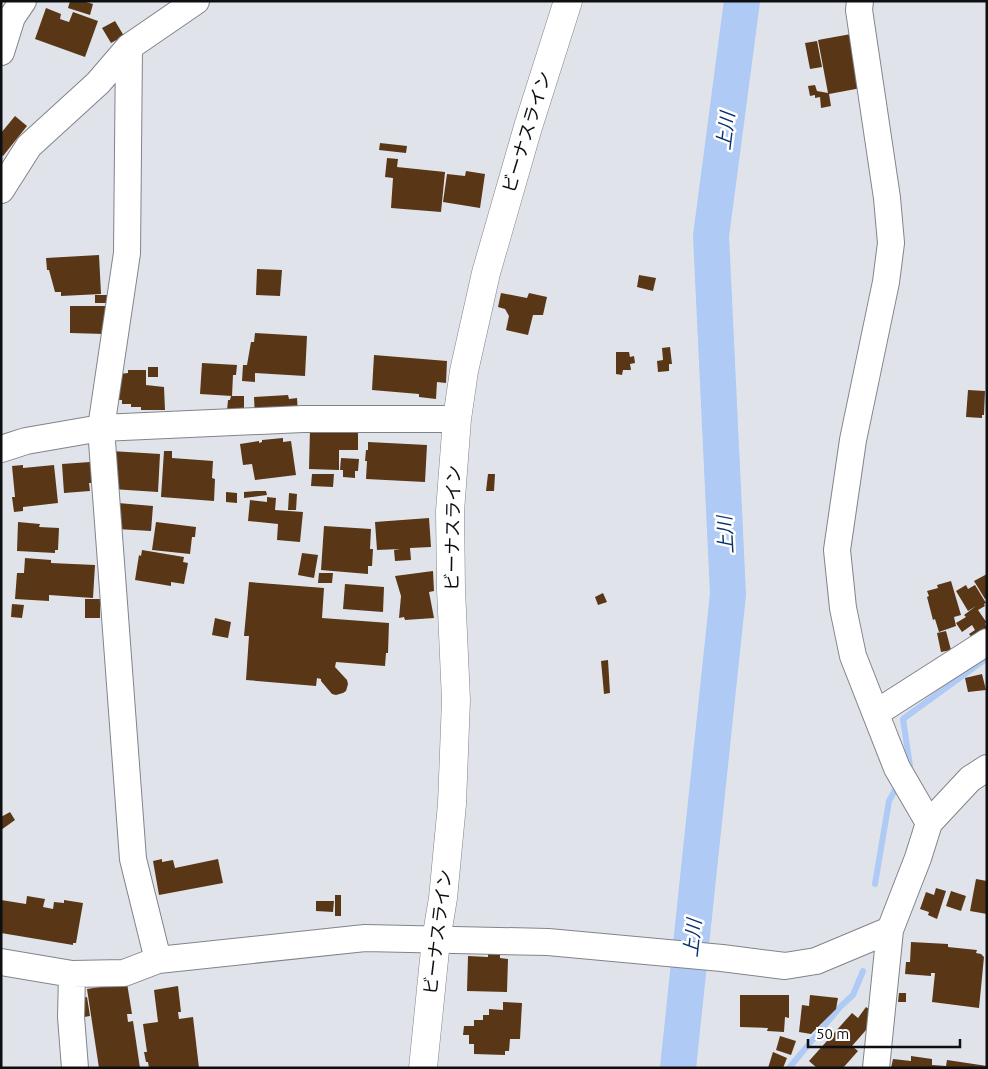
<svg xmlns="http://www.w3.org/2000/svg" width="988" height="1069" viewBox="0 0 988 1069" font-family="Ubuntu,'Noto Sans JP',sans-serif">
	<rect width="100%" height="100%" fill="#e0e4ea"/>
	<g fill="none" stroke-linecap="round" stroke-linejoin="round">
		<path stroke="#aecaf5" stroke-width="6" d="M 907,771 L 910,766 L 903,719 L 987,658
			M 875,884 L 889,801 L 899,783
			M 789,1068 L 840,1007 L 853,995 L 863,971"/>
		<path stroke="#aecaf5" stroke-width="36" d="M 678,1068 L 728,594 L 711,236 L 742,1"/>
	</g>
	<path fill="#593615" d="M 70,1 L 83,1 L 93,4 L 90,15 L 68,8 Z
		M 46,8 L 61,14 L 60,19 L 69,22 L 73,12 L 98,21 L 85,57 L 35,39 Z
		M 115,21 L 124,36 L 111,43 L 102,28 Z
		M 851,34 L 861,88 L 829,94 L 831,106 L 821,108 L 820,97 L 815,98 L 815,95 L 810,96 L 808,86 L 815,85 L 817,91 L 828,93 L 818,40 Z
		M 817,41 L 822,67 L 810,69 L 805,43 Z
		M 15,116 L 27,126 L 3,156 L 1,154 L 1,133 Z
		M 380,143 L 407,146 L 406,153 L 379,150 Z
		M 387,158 L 398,159 L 397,167 L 445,172 L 441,212 L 391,208 L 393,178 L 385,177 Z
		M 466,171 L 485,174 L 480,208 L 443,202 L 447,174 L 465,176 Z
		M 99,255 L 101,294 L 61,296 L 61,292 L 55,292 L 49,270 L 47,270 L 46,258 Z
		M 257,269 L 282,270 L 280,296 L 256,295 Z
		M 639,275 L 656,278 L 653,291 L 637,287 Z
		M 501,293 L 527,298 L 529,293 L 547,297 L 543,315 L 533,315 L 528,335 L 506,330 L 509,316 L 505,309 L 498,307 Z
		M 95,295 L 110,295 L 110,303 L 95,303 Z
		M 70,306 L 105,306 L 105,334 L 70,333 Z
		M 255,333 L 307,336 L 305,376 L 255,373 L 255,382 L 242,381 L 243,365 L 247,365 L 251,342 L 254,342 Z
		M 670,347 L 672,364 L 669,364 L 669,371 L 658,372 L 657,361 L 663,360 L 662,348 Z
		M 616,352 L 629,352 L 630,357 L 634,356 L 635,363 L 630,364 L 631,370 L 623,370 L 622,375 L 616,374 Z
		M 374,355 L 447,361 L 446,383 L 437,382 L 436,399 L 419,397 L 419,394 L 372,390 Z
		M 202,363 L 237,365 L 236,375 L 233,375 L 232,396 L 200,394 Z
		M 148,367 L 158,367 L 158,377 L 148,377 Z
		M 128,370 L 146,370 L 146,385 L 164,387 L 165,410 L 141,410 L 141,407 L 131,407 L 131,404 L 122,404 L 122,400 L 119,400 L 120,374 L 128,373 Z
		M 968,390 L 985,391 L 984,415 L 982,415 L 982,418 L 966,417 Z
		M 288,395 L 289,399 L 297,398 L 298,414 L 255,418 L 254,397 Z
		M 231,396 L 244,396 L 244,412 L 227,411 L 228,400 L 230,400 Z
		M 358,425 L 358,450 L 339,450 L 339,470 L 309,469 L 310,429 Z
		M 283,438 L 283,442 L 291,441 L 296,475 L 255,480 L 252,464 L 243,465 L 240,444 L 259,441 L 259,443 L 262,442 L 262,440 Z
		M 368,442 L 427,445 L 425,482 L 366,479 L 367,461 L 365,461 L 366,450 L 368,450 Z
		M 111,451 L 160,454 L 158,492 L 112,489 Z
		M 164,451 L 172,451 L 172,458 L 213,461 L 212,478 L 215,479 L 214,501 L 161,497 Z
		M 341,458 L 359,459 L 358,471 L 355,471 L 355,478 L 343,477 L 343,470 L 340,470 Z
		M 90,462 L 92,483 L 89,483 L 90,491 L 64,493 L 62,464 Z
		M 23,465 L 23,468 L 54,465 L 58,503 L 23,507 L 23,511 L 14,512 L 12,497 L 15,497 L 12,466 Z
		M 312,474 L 334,474 L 333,487 L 311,486 Z
		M 488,474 L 495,474 L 494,491 L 486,491 Z
		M 256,491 L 266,491 L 267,495 L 244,498 L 244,492 Z
		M 226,492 L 237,493 L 237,503 L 226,502 Z
		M 289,493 L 297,494 L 296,510 L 288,510 Z
		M 267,497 L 276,498 L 275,510 L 303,512 L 300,542 L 277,540 L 278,524 L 248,521 L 250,500 L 267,502 Z
		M 118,503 L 153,506 L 151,531 L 117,529 Z
		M 429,518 L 431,547 L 410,548 L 411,560 L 395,561 L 394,550 L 400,549 L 377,550 L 375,522 Z
		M 18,522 L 40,524 L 39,527 L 59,528 L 58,550 L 55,550 L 55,553 L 17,551 Z
		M 156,522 L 196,527 L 195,537 L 192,537 L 190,554 L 152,550 Z
		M 324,526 L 371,529 L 370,549 L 373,549 L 372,566 L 368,566 L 368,574 L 321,570 Z
		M 142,550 L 184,557 L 183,562 L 188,563 L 184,584 L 171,582 L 171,586 L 135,580 L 139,555 L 141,556 Z
		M 302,553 L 318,555 L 314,578 L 298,575 Z
		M 25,558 L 51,560 L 51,563 L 95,565 L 93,598 L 49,595 L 49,601 L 15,599 L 17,573 L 24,573 Z
		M 433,571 L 434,591 L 429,592 L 434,618 L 405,620 L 404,617 L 399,618 L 401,596 L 395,576 Z
		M 319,573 L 333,573 L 332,583 L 318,583 Z
		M 987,574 L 987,598 L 985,599 L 974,581 Z
		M 951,581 L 961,615 L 954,617 L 956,626 L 939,632 L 935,619 L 933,620 L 927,597 L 929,596 L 927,591 L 938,588 L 937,585 Z
		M 249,582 L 324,588 L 322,618 L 389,623 L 388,653 L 386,653 L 385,666 L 336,662 L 335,667 L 347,680 L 348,684 L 346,691 L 343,693 L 336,695 L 332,694 L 321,681 L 321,679 L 317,678 L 316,686 L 246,680 L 249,636 L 244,636 Z
		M 345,584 L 384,587 L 383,612 L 343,609 Z
		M 966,585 L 968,589 L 975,585 L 986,603 L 984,604 L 985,606 L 978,610 L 987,623 L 985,623 L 987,630 L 973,639 L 969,634 L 975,630 L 972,625 L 962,632 L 956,623 L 966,617 L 964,615 L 976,606 L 968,611 L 956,591 Z
		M 603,593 L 607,602 L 598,605 L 595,597 Z
		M 85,599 L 100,599 L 100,618 L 85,618 Z
		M 12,604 L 24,605 L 22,618 L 11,617 Z
		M 215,618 L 231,622 L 228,638 L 212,635 Z
		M 946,631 L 951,650 L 941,652 L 937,633 Z
		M 608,660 L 610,693 L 604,694 L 601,661 Z
		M 982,674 L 986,690 L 968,692 L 965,678 Z
		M 10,812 L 15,820 L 1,830 L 1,817 Z
		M 162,859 L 162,862 L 173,860 L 175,868 L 218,859 L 223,883 L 159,895 L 153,861 Z
		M 976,879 L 987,881 L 987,914 L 970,911 Z
		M 936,888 L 946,891 L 937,919 L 928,915 L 929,912 L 920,909 L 926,892 L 934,895 Z
		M 951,891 L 966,896 L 961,911 L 946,906 Z
		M 335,895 L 341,895 L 341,916 L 335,916 Z
		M 27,896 L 45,899 L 43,907 L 53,909 L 54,902 L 64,903 L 64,900 L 83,903 L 76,943 L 73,943 L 73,945 L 1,933 L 1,900 L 26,904 Z
		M 316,901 L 334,901 L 333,912 L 316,911 Z
		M 911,942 L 948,944 L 948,947 L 977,950 L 976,953 L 981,954 L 984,957 L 979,1008 L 932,1002 L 935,973 L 931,973 L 931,976 L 905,974 L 906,962 L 910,962 Z
		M 488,954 L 500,954 L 500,958 L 508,959 L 507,992 L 467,991 L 468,956 L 488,957 Z
		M 127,983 L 132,1014 L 127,1014 L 128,1022 L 133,1021 L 140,1068 L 99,1068 L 87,989 Z
		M 178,986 L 181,1012 L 178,1012 L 179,1019 L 193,1017 L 199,1068 L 149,1068 L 148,1062 L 146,1062 L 144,1052 L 147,1052 L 143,1024 L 158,1022 L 154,990 Z
		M 899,993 L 906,993 L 906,1002 L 898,1002 Z
		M 740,995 L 789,995 L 789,1018 L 785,1017 L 784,1032 L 767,1031 L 768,1028 L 740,1027 Z
		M 810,995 L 838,998 L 836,1009 L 811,1034 L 799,1032 L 802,1005 L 809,1006 Z
		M 87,997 L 90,1016 L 84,1017 L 82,998 Z
		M 503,1002 L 522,1003 L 520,1039 L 510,1039 L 509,1051 L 505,1051 L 505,1055 L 474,1054 L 474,1044 L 469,1044 L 469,1035 L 463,1035 L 464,1026 L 474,1026 L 474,1020 L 483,1020 L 483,1015 L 489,1015 L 489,1009 L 503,1010 Z
		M 866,1007 L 875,1014 L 873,1022 L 852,1046 L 858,1051 L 843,1068 L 817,1068 L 809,1061 L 852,1013 L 858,1018 Z
		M 780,1036 L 796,1041 L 791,1055 L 776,1050 Z
		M 773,1052 L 787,1058 L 783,1068 L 768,1068 Z
		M 911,1056 L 932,1059 L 932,1065 L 946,1066 L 947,1060 L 987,1066 L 987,1068 L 891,1068 L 893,1059 L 911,1061 Z"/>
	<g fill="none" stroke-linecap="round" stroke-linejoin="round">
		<defs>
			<path id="minor" d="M 860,1 L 859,10 L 887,198 L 891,243 L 886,282 L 853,440 L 837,550 L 843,608 L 853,656 L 897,768 L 929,823
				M 129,47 L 127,253 L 101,428 L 133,859 L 158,960
				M 1,52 L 12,17 L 23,1
				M 1,190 L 29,146 L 98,83 L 129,47 L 196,1
				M 1,449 L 26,441 L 101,428 L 303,419 L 457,419
				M 876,713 L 987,642
				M 1,962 L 72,974 L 124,973 L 158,960 L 365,938 L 548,942 L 722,958 L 785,966 L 816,961 L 890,930
				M 72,974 L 71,1017 L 75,1068
				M 876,1068 L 890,930 L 918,858 L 929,823 L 970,779 L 987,768"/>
			<path id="major" d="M 423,1068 L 436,940 L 443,898 L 452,804 L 456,700 L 451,589 L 450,511 L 457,419 L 464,371 L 486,273 L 528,127 L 568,1"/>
		</defs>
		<use href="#minor" stroke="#80848a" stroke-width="28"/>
		<use href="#major" stroke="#80848a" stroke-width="29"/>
		<use href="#minor" stroke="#fff" stroke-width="26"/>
		<use href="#major" stroke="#fff" stroke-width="28"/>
	</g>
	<g text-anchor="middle" stroke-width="5" stroke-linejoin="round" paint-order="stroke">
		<g font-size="18" fill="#0d0f11" stroke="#fff">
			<text transform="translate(527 132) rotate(-73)" y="6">ビーナスライン</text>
			<text transform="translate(453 528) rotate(-89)" y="6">ビーナスライン</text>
			<text transform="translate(438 932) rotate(-83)" y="6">ビーナスライン</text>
		</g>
		<g font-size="19" font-style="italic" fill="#093370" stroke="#fff">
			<text transform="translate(725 131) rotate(-83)" y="7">上川</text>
			<text transform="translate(725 535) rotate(-93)" y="7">上川</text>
			<text transform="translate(692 938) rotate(-84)" y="7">上川</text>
		</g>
	</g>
	<rect width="988" height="1069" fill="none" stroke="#0d0f11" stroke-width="5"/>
	<path d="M808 1039v8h152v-8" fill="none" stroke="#0d0f11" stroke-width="2.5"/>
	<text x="816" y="1039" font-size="15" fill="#0d0f11" stroke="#ffffff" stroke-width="4" paint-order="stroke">50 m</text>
</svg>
